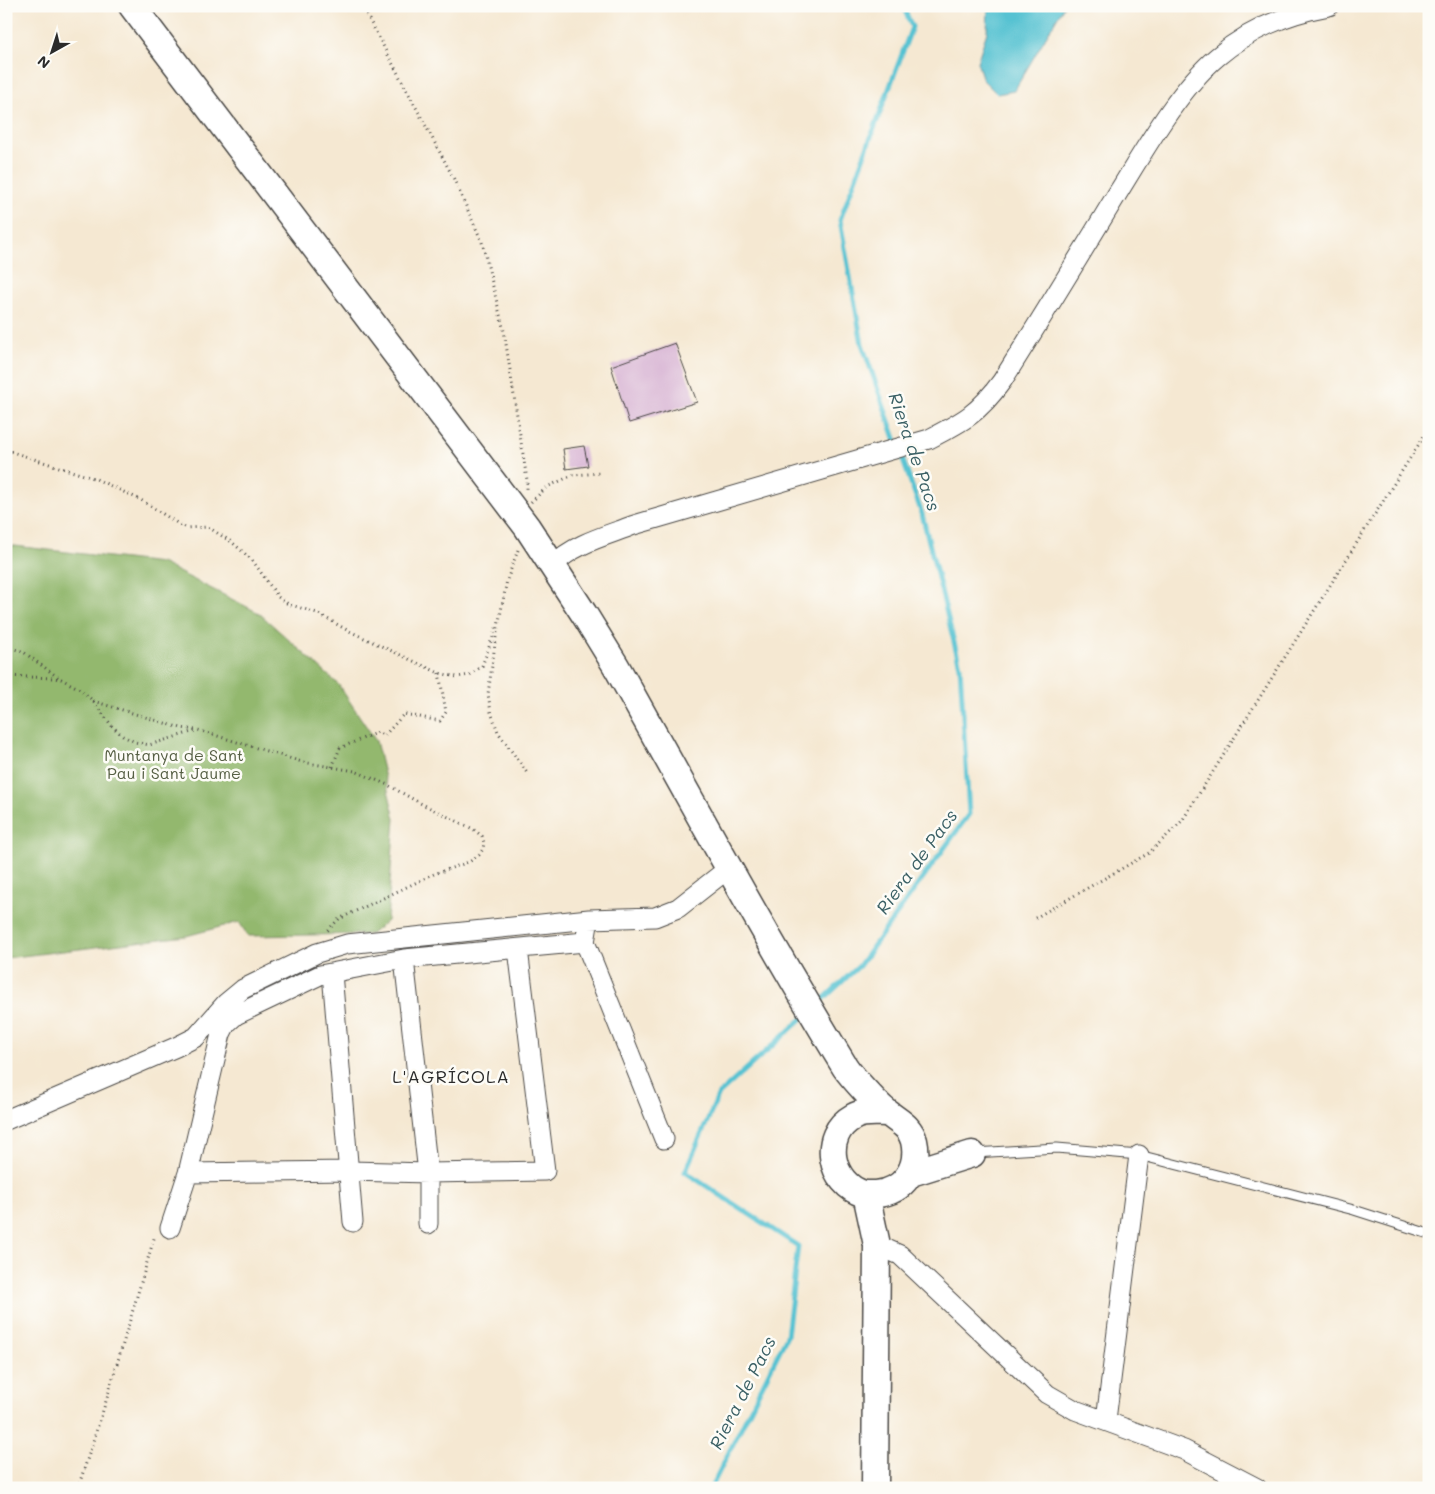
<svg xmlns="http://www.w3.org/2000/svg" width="1435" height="1494" viewBox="0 0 1435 1494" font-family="Mali,sans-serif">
	<rect width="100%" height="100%" fill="#fdfcf7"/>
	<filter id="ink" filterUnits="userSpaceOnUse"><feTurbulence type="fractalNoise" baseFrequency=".02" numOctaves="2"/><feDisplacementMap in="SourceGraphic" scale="10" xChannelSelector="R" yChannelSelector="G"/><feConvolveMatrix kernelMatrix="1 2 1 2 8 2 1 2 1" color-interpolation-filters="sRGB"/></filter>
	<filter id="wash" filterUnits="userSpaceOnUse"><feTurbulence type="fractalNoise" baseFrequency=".0096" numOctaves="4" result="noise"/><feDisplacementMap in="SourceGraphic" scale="20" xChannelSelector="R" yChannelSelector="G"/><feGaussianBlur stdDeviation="1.12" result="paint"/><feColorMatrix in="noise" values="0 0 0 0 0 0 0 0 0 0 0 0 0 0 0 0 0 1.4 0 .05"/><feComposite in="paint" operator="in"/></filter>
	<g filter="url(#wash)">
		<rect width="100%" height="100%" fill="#f5e8d2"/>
		<path fill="#93b86e" stroke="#5f724c" d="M 6,545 L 161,563 L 259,613 L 338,684 L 376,741 L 395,819 L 387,921 L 371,934 L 248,936 L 239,922 L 186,936 L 6,958 Z"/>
		<path fill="#57c2d2" stroke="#41767e" d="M 988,6 L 1064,6 L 1014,91 L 997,94 L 983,80 L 977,62 L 987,32 Z"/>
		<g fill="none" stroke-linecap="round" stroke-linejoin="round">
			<path stroke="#57c2d2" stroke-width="5" d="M 897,444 L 862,344 L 840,220 L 912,27 L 903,6
				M 817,1005 L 859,966 L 969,814 L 960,666 L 922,514 L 900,452
				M 711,1488 L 787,1336 L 798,1246 L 685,1172 L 719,1094 L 805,1016"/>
		</g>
		<g id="blocks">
			<path fill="#d7b2d3" d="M 675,343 L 697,402 L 629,423 L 611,366 Z
				M 584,446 L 588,466 L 566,469 L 563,449 Z"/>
		</g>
	</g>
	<g filter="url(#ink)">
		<use href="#blocks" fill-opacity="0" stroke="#494744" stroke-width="1"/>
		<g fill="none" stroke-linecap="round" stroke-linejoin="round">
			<defs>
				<path id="service" d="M 974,1153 L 1057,1148 L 1139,1155 L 1354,1210 L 1429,1234"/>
				<path id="minor" d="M 553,565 C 575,543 606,536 634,525 L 929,439 C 964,421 978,414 1002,381 C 1042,318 1080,255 1119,191 C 1145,149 1179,89 1217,57 C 1250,29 1286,14 1329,6
					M 585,942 L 664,1139
					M 404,959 L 428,1173 L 428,1224
					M 332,973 L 353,1222
					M 6,1120 L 176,1047 L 196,1037 L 226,1003 L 243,989 L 317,953 L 347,944 L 589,919 L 655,917 L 678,908 L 729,868
					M 188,1173 L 350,1171 L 428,1173 L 545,1171 L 518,949
					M 170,1228 L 188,1173 L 221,1034 L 226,1024 L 236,1015 L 320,975 L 404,959 L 585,942 L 589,919
					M 877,1245 L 900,1255 L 1047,1394 L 1075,1410 L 1184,1450 L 1257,1488
					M 1106,1420 L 1139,1155"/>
				<path id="secondary" d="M 132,6 L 527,527 L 584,614 L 616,666 C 691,800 765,936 845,1067 C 851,1076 879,1107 888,1113 C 899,1122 910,1126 914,1141 C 920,1167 904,1192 876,1194 C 872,1194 868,1194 864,1194 C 830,1184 820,1135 853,1117 C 863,1111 876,1113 887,1113
					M 911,1173 L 972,1154
					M 866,1194 L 877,1245 L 875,1488"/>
			</defs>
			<use href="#service" stroke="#494744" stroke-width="11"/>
			<use href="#minor" stroke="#494744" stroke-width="21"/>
			<use href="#secondary" stroke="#494744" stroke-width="29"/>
			<path stroke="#494744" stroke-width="3" stroke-dasharray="1 4" stroke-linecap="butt" d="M 362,6 L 453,177 L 482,242 L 504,331 L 527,480 L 527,492
				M 6,450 L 96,479 L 141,500 L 185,528 L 208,527 L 233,543 L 253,561 L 278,597 L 288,604 L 317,613 L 347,630 L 439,673 L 457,677 L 470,675 L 482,666 L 496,628
				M 531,502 L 547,487 L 573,475 L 601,473
				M 518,550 L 507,580 L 496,637 L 488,694 L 491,712 L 498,732 L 527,773
				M 6,647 L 22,651 L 59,678
				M 6,676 L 52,678 L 61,679 L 80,689 L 92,700 L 112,726 L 123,736 L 135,742 L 149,745 L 198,730 L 302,762 L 355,771 L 388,785 L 418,802 L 473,829 L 482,836 L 484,843 L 483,849 L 479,855 L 469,862 L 434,874 L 339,919 L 326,932
				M 93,701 L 181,728 L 195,730
				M 332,767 L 340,748 L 378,732 L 384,736 L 404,714 L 440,721 L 446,712 L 439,673
				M 1035,918 L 1149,853 L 1182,821 L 1429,428
				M 78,1488 L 107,1398 L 155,1235"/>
			<use href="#service" stroke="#fff" stroke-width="9"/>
			<use href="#minor" stroke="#fff" stroke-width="19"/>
			<use href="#secondary" stroke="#fff" stroke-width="26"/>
		</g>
	</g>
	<g text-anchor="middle" stroke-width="5" stroke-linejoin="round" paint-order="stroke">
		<g font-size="16" fill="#565f44" stroke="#fdfcf7">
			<text x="174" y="761">Muntanya de Sant<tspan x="174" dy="18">Pau i Sant Jaume</tspan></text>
		</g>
		<g font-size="18" font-style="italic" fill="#3a6065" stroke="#fdfcf7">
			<text transform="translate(914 452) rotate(71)" y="6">Riera de Pacs</text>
			<text transform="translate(917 862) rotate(-54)" y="6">Riera de Pacs</text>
			<text transform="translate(743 1393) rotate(-63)" y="6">Riera de Pacs</text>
		</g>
		<g font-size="18" letter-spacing="1" fill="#2b2b2b" stroke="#fdfcf7">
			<text x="451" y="1083">L'AGRÍCOLA</text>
		</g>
	</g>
	<rect width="1435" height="1494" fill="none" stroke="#fdfcf7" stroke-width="25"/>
	<g transform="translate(52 52) rotate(219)" stroke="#fdfcf7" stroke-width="4" paint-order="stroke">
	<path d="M0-4L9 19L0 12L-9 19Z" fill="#2b2b2b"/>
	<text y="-8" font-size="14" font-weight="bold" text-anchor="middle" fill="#2b2b2b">N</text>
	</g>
</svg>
